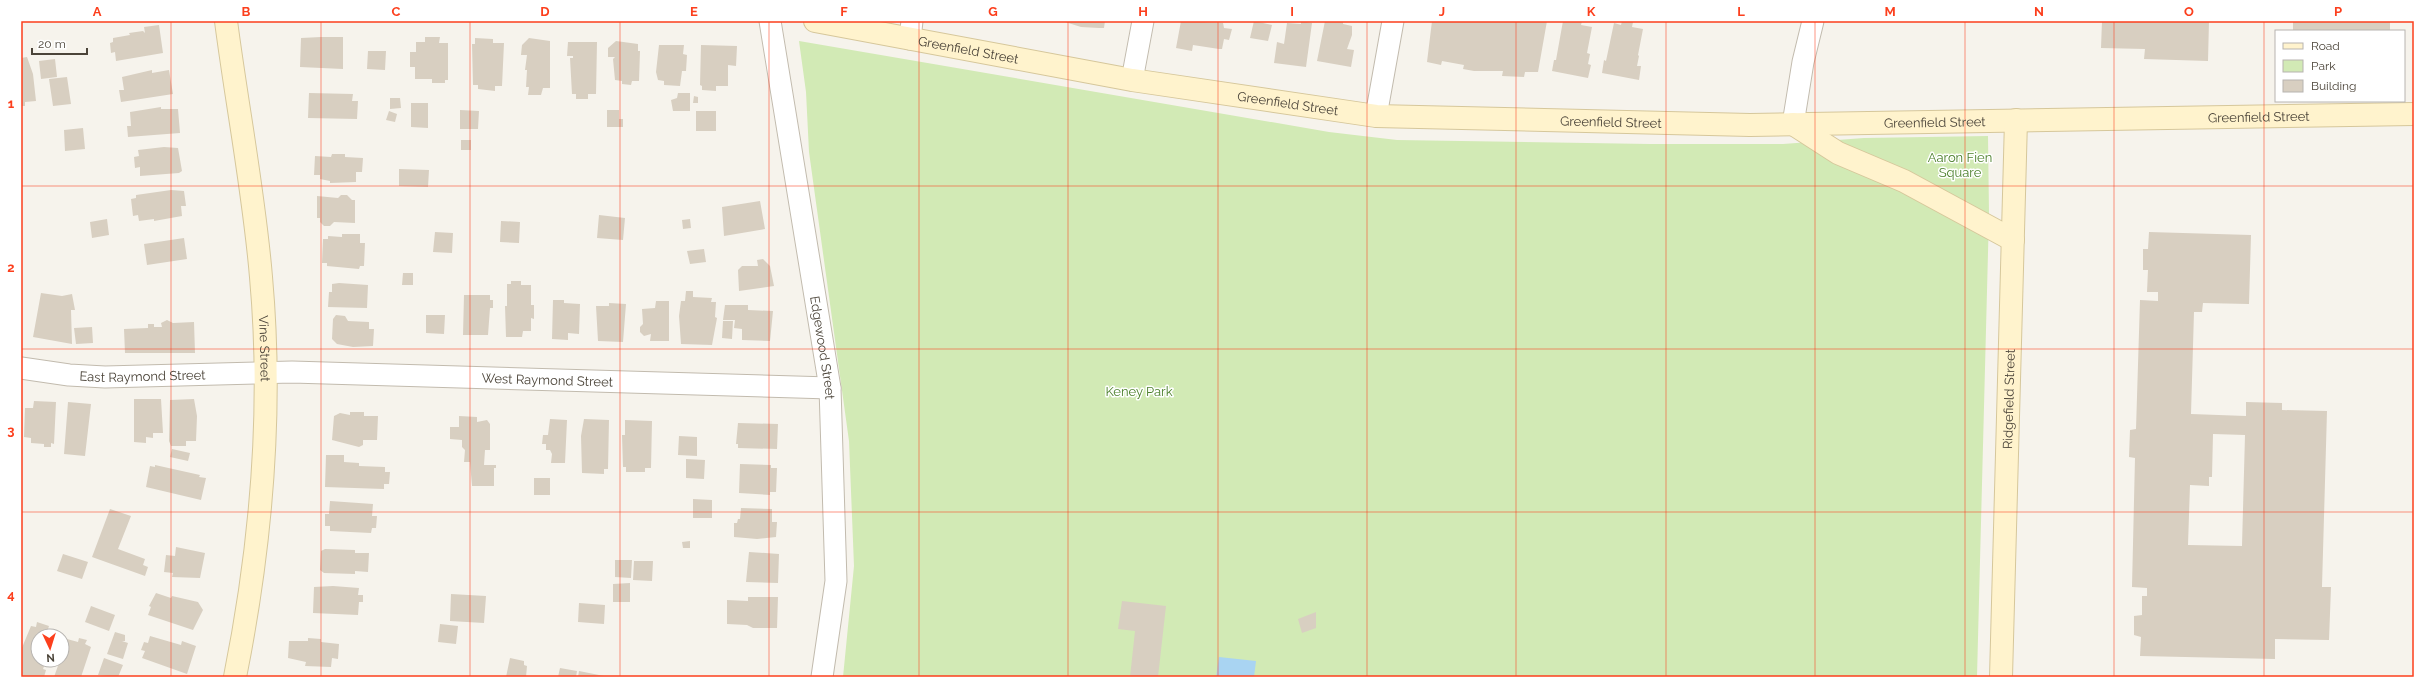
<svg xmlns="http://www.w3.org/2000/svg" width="2435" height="698" viewBox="0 0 2435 698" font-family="Raleway,sans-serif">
	<rect width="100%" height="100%" fill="#f6f3ec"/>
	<path fill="#d2eab5" d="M 799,41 L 1329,132 L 1397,140 L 1650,144 L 1783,144 L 1864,138 L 1988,136 L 1989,214 L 1977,677 L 843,677 L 854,566 L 849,441 L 809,152 L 806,92 Z"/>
	<path fill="#a9d4f2" d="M 1219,657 L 1256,661 L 1254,677 L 1216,677 Z"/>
	<path fill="#d8cfc1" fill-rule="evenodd" d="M 1062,21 L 1105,21 L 1104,28 L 1099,28 L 1081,27 Z
		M 1181,21 L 1223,23 L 1224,28 L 1232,29 L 1229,40 L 1224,39 L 1222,49 L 1219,49 L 1193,45 L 1192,51 L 1176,48 Z
		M 1254,21 L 1272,25 L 1268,41 L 1250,38 Z
		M 1301,21 L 1312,23 L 1306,67 L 1274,63 L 1277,42 L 1284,44 L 1287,23 L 1301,24 Z
		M 1325,21 L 1343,21 L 1343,24 L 1352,26 L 1352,35 L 1347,49 L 1354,50 L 1351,67 L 1317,61 Z
		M 1432,21 L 1547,21 L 1538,72 L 1525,72 L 1524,77 L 1502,76 L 1503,71 L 1474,71 L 1463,69 L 1464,65 L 1442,61 L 1441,65 L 1427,62 Z
		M 1563,21 L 1582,21 L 1581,25 L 1592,27 L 1587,53 L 1590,54 L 1588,64 L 1591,65 L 1588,78 L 1552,71 L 1554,60 L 1556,60 Z
		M 1622,21 L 1633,22 L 1632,27 L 1643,29 L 1638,55 L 1639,56 L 1637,66 L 1641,66 L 1639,80 L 1602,73 L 1604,60 L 1606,61 L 1614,23 L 1621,25 Z
		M 2102,21 L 2209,21 L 2208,61 L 2144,59 L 2145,49 L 2101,48 Z
		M 2293,21 L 2390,21 L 2390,31 L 2293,31 Z
		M 159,25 L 163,53 L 116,61 L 115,52 L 111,53 L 110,43 L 113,42 L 113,38 L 130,35 L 129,33 L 143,31 L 145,33 L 144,27 Z
		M 321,37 L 343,37 L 343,69 L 300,67 L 301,38 Z
		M 425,37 L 440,37 L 439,43 L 448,43 L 448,80 L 445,80 L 445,83 L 432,83 L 432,79 L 415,79 L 415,67 L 410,67 L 410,52 L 416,52 L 416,42 L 425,42 Z
		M 475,38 L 493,39 L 493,43 L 504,43 L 502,86 L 495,86 L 495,91 L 478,89 L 478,85 L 473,85 L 472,44 L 475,44 Z
		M 529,38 L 550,41 L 550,88 L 543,88 L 541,95 L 528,95 L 529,87 L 526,87 L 527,70 L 525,70 L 527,55 L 521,55 L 522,45 Z
		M 616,41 L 638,44 L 638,51 L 640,51 L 639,81 L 632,81 L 631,85 L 622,84 L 622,81 L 615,80 L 613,59 L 615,57 L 608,57 L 608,48 Z
		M 568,42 L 597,42 L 596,94 L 588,94 L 588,99 L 576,99 L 576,94 L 572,94 L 570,58 L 573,58 L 573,56 L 567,56 Z
		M 659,45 L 684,45 L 683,54 L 687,55 L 686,71 L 682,71 L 680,86 L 664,85 L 664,81 L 658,80 L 656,72 Z
		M 701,45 L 737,46 L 736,66 L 728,65 L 728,86 L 716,86 L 716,91 L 702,90 L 702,86 L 700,85 Z
		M 368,51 L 386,51 L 385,70 L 367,69 Z
		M 27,57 L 33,74 L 36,101 L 25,102 L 25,106 L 21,106 L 21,58 Z
		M 55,59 L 57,77 L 41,79 L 39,61 Z
		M 152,70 L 152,73 L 169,70 L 173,94 L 121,102 L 119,90 L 124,90 L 122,77 Z
		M 67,77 L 71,104 L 53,106 L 49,79 Z
		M 309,93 L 353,94 L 352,101 L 358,101 L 357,119 L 308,118 Z
		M 678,93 L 690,93 L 690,111 L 673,111 L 671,100 L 677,98 Z
		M 694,96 L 698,97 L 698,103 L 693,103 Z
		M 390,98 L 400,98 L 401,108 L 390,109 Z
		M 411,103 L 428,103 L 428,128 L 411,127 Z
		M 161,107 L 161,109 L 178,109 L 180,133 L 128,137 L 127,126 L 131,126 L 130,112 Z
		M 460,110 L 479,111 L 478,129 L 460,129 Z
		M 607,110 L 619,110 L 619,119 L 623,119 L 623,127 L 607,127 Z
		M 389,111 L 397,114 L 395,122 L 386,120 Z
		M 696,111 L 716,111 L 716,131 L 696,131 Z
		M 83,128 L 85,149 L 65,151 L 64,130 Z
		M 461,140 L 471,140 L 471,150 L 461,150 Z
		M 164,147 L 178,148 L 182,171 L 179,173 L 140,176 L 140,167 L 135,168 L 134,157 L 139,156 L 138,150 Z
		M 332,154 L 345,154 L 345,157 L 363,158 L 362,172 L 356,172 L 356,182 L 330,183 L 330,181 L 320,179 L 320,175 L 314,175 L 315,156 L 331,157 Z
		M 399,169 L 429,170 L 428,187 L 399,186 Z
		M 171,190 L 184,191 L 186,206 L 181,206 L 182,216 L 154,221 L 154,219 L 139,221 L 138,215 L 133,216 L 131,199 L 136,198 L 136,195 Z
		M 341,195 L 347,195 L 352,200 L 355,200 L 355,223 L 334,222 L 330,226 L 324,226 L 320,222 L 320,218 L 317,218 L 317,196 L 338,198 Z
		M 760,201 L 765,229 L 724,236 L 722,207 Z
		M 599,215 L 625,218 L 623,240 L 597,238 Z
		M 107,219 L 109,235 L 92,238 L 90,222 Z
		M 690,219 L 691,228 L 683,229 L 682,220 Z
		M 501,221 L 520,222 L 519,243 L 500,242 Z
		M 435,232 L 453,233 L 452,253 L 433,252 Z
		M 2149,232 L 2251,235 L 2249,304 L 2203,303 L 2202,312 L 2194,312 L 2191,414 L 2246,416 L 2246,402 L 2282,403 L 2282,410 L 2327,411 L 2322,587 L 2331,587 L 2329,640 L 2275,639 L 2275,659 L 2140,656 L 2141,637 L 2134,635 L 2134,616 L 2142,615 L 2142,596 L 2147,596 L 2147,588 L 2132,587 L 2135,458 L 2129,457 L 2130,430 L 2136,429 L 2140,300 L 2158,301 L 2158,292 L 2147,292 L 2148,270 L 2143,270 L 2143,249 L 2148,249 ZM 2213,434 L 2245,435 L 2242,546 L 2188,545 L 2190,485 L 2209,486 L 2209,477 L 2212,477 Z
		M 342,234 L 360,234 L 360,243 L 365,243 L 364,266 L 360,266 L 359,269 L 327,266 L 327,263 L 322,263 L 323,239 L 328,239 L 328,236 L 342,237 Z
		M 184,238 L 187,259 L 147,265 L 144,244 Z
		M 704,249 L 706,262 L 690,264 L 687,251 Z
		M 763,259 L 770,266 L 774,286 L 739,291 L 738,270 L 742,266 L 758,266 L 757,260 Z
		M 403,273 L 413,273 L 413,285 L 402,285 Z
		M 511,281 L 521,281 L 521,285 L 531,285 L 531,305 L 534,305 L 534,319 L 531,318 L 531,331 L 523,331 L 522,337 L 506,337 L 505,306 L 507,306 L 507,284 L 511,284 Z
		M 339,283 L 368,285 L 367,308 L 328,307 L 329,292 L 332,292 L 332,284 Z
		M 686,291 L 693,291 L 693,297 L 712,298 L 711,302 L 716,302 L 715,317 L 717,318 L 712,345 L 681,344 L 679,316 L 681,301 L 685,301 Z
		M 41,293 L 62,296 L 72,294 L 75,310 L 71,310 L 72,344 L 33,337 Z
		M 464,295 L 490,295 L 490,300 L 493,300 L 493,308 L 490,308 L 488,335 L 463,335 Z
		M 553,300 L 564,300 L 564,303 L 580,304 L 579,334 L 568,333 L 568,340 L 552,339 Z
		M 656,301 L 669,301 L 669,341 L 650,341 L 651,334 L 644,336 L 640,332 L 640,327 L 643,324 L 642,309 L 655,308 Z
		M 609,303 L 626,304 L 623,342 L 598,341 L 596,306 L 609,306 Z
		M 725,305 L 748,305 L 748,310 L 773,311 L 770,341 L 742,340 L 742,329 L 734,328 L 735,320 L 723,320 Z
		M 336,315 L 345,316 L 348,321 L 369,322 L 369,329 L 374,329 L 373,346 L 353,347 L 337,344 L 332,339 L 333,319 Z
		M 426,315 L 445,315 L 444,334 L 426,333 Z
		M 167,320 L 173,323 L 194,322 L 195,353 L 125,353 L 124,329 L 148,328 L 148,324 L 154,324 L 154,327 L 162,327 L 161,323 Z
		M 723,321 L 733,321 L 732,339 L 722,338 Z
		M 92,327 L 93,343 L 76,344 L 74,328 Z
		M 134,399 L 161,399 L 163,433 L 153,433 L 153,438 L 146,437 L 146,443 L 134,442 Z
		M 194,399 L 197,416 L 196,441 L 186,441 L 186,446 L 171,446 L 169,441 L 170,400 Z
		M 34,401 L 56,402 L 54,444 L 51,443 L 51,447 L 44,447 L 44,444 L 31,443 L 31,438 L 24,437 L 25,408 L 33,408 Z
		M 68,402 L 91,404 L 85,456 L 64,454 Z
		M 350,412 L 364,412 L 364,416 L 378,416 L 377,440 L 363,440 L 363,445 L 359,447 L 332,440 L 334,416 L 340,413 L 350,415 Z
		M 459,416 L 477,417 L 477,422 L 487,420 L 490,424 L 490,450 L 485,450 L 484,465 L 496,465 L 496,468 L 494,468 L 494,486 L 472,486 L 470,462 L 464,462 L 465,450 L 462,447 L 462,440 L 450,439 L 450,427 L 459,427 Z
		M 550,419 L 567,420 L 565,463 L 551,463 L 552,454 L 550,450 L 546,450 L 546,444 L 542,444 L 543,435 L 548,435 Z
		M 584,419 L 609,420 L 608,469 L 604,469 L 604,474 L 582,473 L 581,436 Z
		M 625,420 L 652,421 L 651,468 L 645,468 L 645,472 L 626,472 L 626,467 L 623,467 L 622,435 L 625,435 Z
		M 738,423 L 778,424 L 777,449 L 738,448 L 738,444 L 736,444 Z
		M 679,436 L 697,437 L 697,456 L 678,455 Z
		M 172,449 L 190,453 L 188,461 L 170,457 Z
		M 326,455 L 344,455 L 344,462 L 359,463 L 359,466 L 385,467 L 385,472 L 390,472 L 389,484 L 384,484 L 384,489 L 325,487 Z
		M 686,459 L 705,460 L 704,479 L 686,478 Z
		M 740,464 L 771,465 L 771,468 L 777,468 L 776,492 L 770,492 L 770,495 L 739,493 Z
		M 155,465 L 200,475 L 199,477 L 206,478 L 201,500 L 146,487 L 150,466 L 155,467 Z
		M 534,478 L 550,478 L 550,495 L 534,495 Z
		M 693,499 L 712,500 L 712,518 L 693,518 Z
		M 330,501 L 373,504 L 372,516 L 377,516 L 376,528 L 372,528 L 371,533 L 330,531 L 330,526 L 325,526 L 325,514 L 329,514 Z
		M 741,508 L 772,509 L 772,522 L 777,522 L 776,537 L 757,539 L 734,537 L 734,523 L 737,523 L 738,519 L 740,519 Z
		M 110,509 L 131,516 L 118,549 L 145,559 L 143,565 L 148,567 L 145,576 L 92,557 Z
		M 690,541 L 690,548 L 683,548 L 682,542 Z
		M 176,547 L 205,553 L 200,578 L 172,577 L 173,573 L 164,572 L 166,555 L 175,556 Z
		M 325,549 L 355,550 L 355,553 L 369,553 L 368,572 L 355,571 L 355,574 L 324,573 L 320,570 L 321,551 Z
		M 749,552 L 779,554 L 778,583 L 746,582 Z
		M 63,554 L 88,562 L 82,579 L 57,571 Z
		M 615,560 L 632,560 L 631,578 L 615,577 Z
		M 634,561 L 653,561 L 652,581 L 633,580 Z
		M 630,583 L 630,602 L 613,602 L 613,584 Z
		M 333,586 L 359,588 L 358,595 L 363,595 L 363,602 L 359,602 L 358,615 L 313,613 L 314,587 Z
		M 156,593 L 171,598 L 172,596 L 198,602 L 203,610 L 193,630 L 148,615 L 151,607 L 149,606 Z
		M 451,594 L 486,596 L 484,623 L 450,621 Z
		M 748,597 L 778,597 L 777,628 L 753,628 L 747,625 L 727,624 L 727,600 L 748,601 Z
		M 1122,601 L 1166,606 L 1158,677 L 1130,677 L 1135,631 L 1118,629 Z
		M 579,603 L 605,605 L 604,624 L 578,622 Z
		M 91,606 L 115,615 L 109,631 L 85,622 Z
		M 1316,612 L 1316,628 L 1302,633 L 1298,619 Z
		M 37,622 L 49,626 L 47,632 L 52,634 L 52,636 L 38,636 L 38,660 L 46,661 L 43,669 L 46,670 L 44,677 L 26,677 L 21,675 L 21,650 L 31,626 L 36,627 Z
		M 440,624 L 458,626 L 456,644 L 438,642 Z
		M 115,632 L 125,635 L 125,641 L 122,641 L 128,643 L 123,659 L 107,654 Z
		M 150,636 L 181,645 L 182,641 L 196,646 L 187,674 L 142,658 L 145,651 L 141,650 L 144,642 L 148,643 Z
		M 79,638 L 87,640 L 85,644 L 91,647 L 81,677 L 54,677 L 60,660 L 62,660 L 67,639 L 78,642 Z
		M 308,638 L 321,639 L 321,642 L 339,644 L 338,659 L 332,658 L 331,667 L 305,666 L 306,662 L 288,658 L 289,641 L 308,641 Z
		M 104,658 L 123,665 L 118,677 L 98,675 Z
		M 510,658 L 524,661 L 524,665 L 527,666 L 526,677 L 506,677 Z
		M 560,668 L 577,671 L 576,677 L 558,677 Z
		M 579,671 L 604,676 L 604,677 L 578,677 Z"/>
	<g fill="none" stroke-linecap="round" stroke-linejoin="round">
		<defs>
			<g id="street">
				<path id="s1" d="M 770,21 L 830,388 L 836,581 L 822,677"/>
				<path d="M 910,39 L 912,21"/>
				<path d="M 1132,80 L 1143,21"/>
				<path d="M 1376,116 L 1393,21"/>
				<path d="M 1793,124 L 1803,62 L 1813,21"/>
				<path id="s2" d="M 21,368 L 69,375 L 105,377 L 292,372 L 830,388"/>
			</g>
			<g id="secondary">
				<path id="s3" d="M 226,21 C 237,106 254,192 261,277 C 273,410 261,547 235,677"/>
				<path id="s4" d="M 815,21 L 1132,80 L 1376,116 L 1750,125 L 2414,114"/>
				<path d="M 1793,124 L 1838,153 L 1904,181 L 2013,240"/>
				<path id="s5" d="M 2001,677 L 2016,120"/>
			</g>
		</defs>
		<use href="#street" stroke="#c2bbae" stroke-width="23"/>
		<use href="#secondary" stroke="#d6c79b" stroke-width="24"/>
		<use href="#street" stroke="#fff" stroke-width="21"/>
		<use href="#secondary" stroke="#fff3cd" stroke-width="22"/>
	</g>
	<path fill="none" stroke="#fc3f1d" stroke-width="1" stroke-opacity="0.55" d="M 171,21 L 171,677M 321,21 L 321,677M 470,21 L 470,677M 620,21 L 620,677M 769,21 L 769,677M 919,21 L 919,677M 1068,21 L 1068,677M 1218,21 L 1218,677M 1367,21 L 1367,677M 1516,21 L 1516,677M 1666,21 L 1666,677M 1815,21 L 1815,677M 1965,21 L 1965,677M 2114,21 L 2114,677M 2264,21 L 2264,677M 21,186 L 2414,186M 21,349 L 2414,349M 21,512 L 2414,512"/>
	<g text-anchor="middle" stroke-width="3" stroke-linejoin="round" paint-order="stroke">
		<g font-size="13" fill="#4b4439" stroke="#fff">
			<text dy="5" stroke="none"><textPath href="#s4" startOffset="156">Greenfield Street</textPath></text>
			<text dy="5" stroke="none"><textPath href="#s4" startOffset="480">Greenfield Street</textPath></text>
			<text dy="5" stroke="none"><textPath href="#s4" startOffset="1452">Greenfield Street</textPath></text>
			<text dy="5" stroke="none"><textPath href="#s4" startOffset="804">Greenfield Street</textPath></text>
			<text dy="5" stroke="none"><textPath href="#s4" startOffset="1128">Greenfield Street</textPath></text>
			<text dy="5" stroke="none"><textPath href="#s1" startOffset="331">Edgewood Street</textPath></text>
			<text dy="5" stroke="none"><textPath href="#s3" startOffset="330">Vine Street</textPath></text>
			<text dy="5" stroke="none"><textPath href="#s2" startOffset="122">East Raymond Street</textPath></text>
			<text dy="5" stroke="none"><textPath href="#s2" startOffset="527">West Raymond Street</textPath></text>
			<text dy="5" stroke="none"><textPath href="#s5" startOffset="278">Ridgefield Street</textPath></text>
		</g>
		<g font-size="13" fill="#4a7f2a" stroke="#fff">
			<text x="1960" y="162">Aaron Fien<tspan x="1960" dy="15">Square</tspan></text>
			<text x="1139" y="396">Keney Park</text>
		</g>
	</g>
	<rect width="2435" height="698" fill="none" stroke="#ffffff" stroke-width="44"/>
	<rect x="2275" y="30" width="130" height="72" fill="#ffffff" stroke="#b7b4b0"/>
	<rect x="2283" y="43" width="20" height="6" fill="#fff3cd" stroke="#b7b4b0"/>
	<text x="2311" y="50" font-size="12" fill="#4b4439">Road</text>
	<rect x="2283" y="60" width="20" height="12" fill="#d2eab5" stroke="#b7b4b0"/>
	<text x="2311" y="70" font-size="12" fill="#4b4439">Park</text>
	<rect x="2283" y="80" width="20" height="12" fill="#d8cfc1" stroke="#b7b4b0"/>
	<text x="2311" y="90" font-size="12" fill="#4b4439">Building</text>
	<g transform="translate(50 648) rotate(176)"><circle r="19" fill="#ffffff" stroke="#b7b4b0"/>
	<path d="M0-3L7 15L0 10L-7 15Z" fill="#fc3f1d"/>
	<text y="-6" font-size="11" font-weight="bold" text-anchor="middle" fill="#4b4439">N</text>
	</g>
	<path d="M32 48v6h55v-6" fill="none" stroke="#4b4439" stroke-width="2"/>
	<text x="38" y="48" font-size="12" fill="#4b4439" stroke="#ffffff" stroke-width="3" paint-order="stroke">20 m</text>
	<rect x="22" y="22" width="2391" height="654" fill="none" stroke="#fc3f1d" stroke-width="1.5"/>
	<g font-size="13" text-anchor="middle" font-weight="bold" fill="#fc3f1d">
		<text x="97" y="16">A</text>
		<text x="246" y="16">B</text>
		<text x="396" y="16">C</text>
		<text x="545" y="16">D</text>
		<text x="694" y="16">E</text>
		<text x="844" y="16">F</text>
		<text x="993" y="16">G</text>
		<text x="1143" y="16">H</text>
		<text x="1292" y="16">I</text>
		<text x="1442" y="16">J</text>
		<text x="1591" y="16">K</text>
		<text x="1741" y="16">L</text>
		<text x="1890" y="16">M</text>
		<text x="2039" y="16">N</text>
		<text x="2189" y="16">O</text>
		<text x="2338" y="16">P</text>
		<text x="11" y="108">1</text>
		<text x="11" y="272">2</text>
		<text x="11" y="435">3</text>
		<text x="11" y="599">4</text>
	</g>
</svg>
